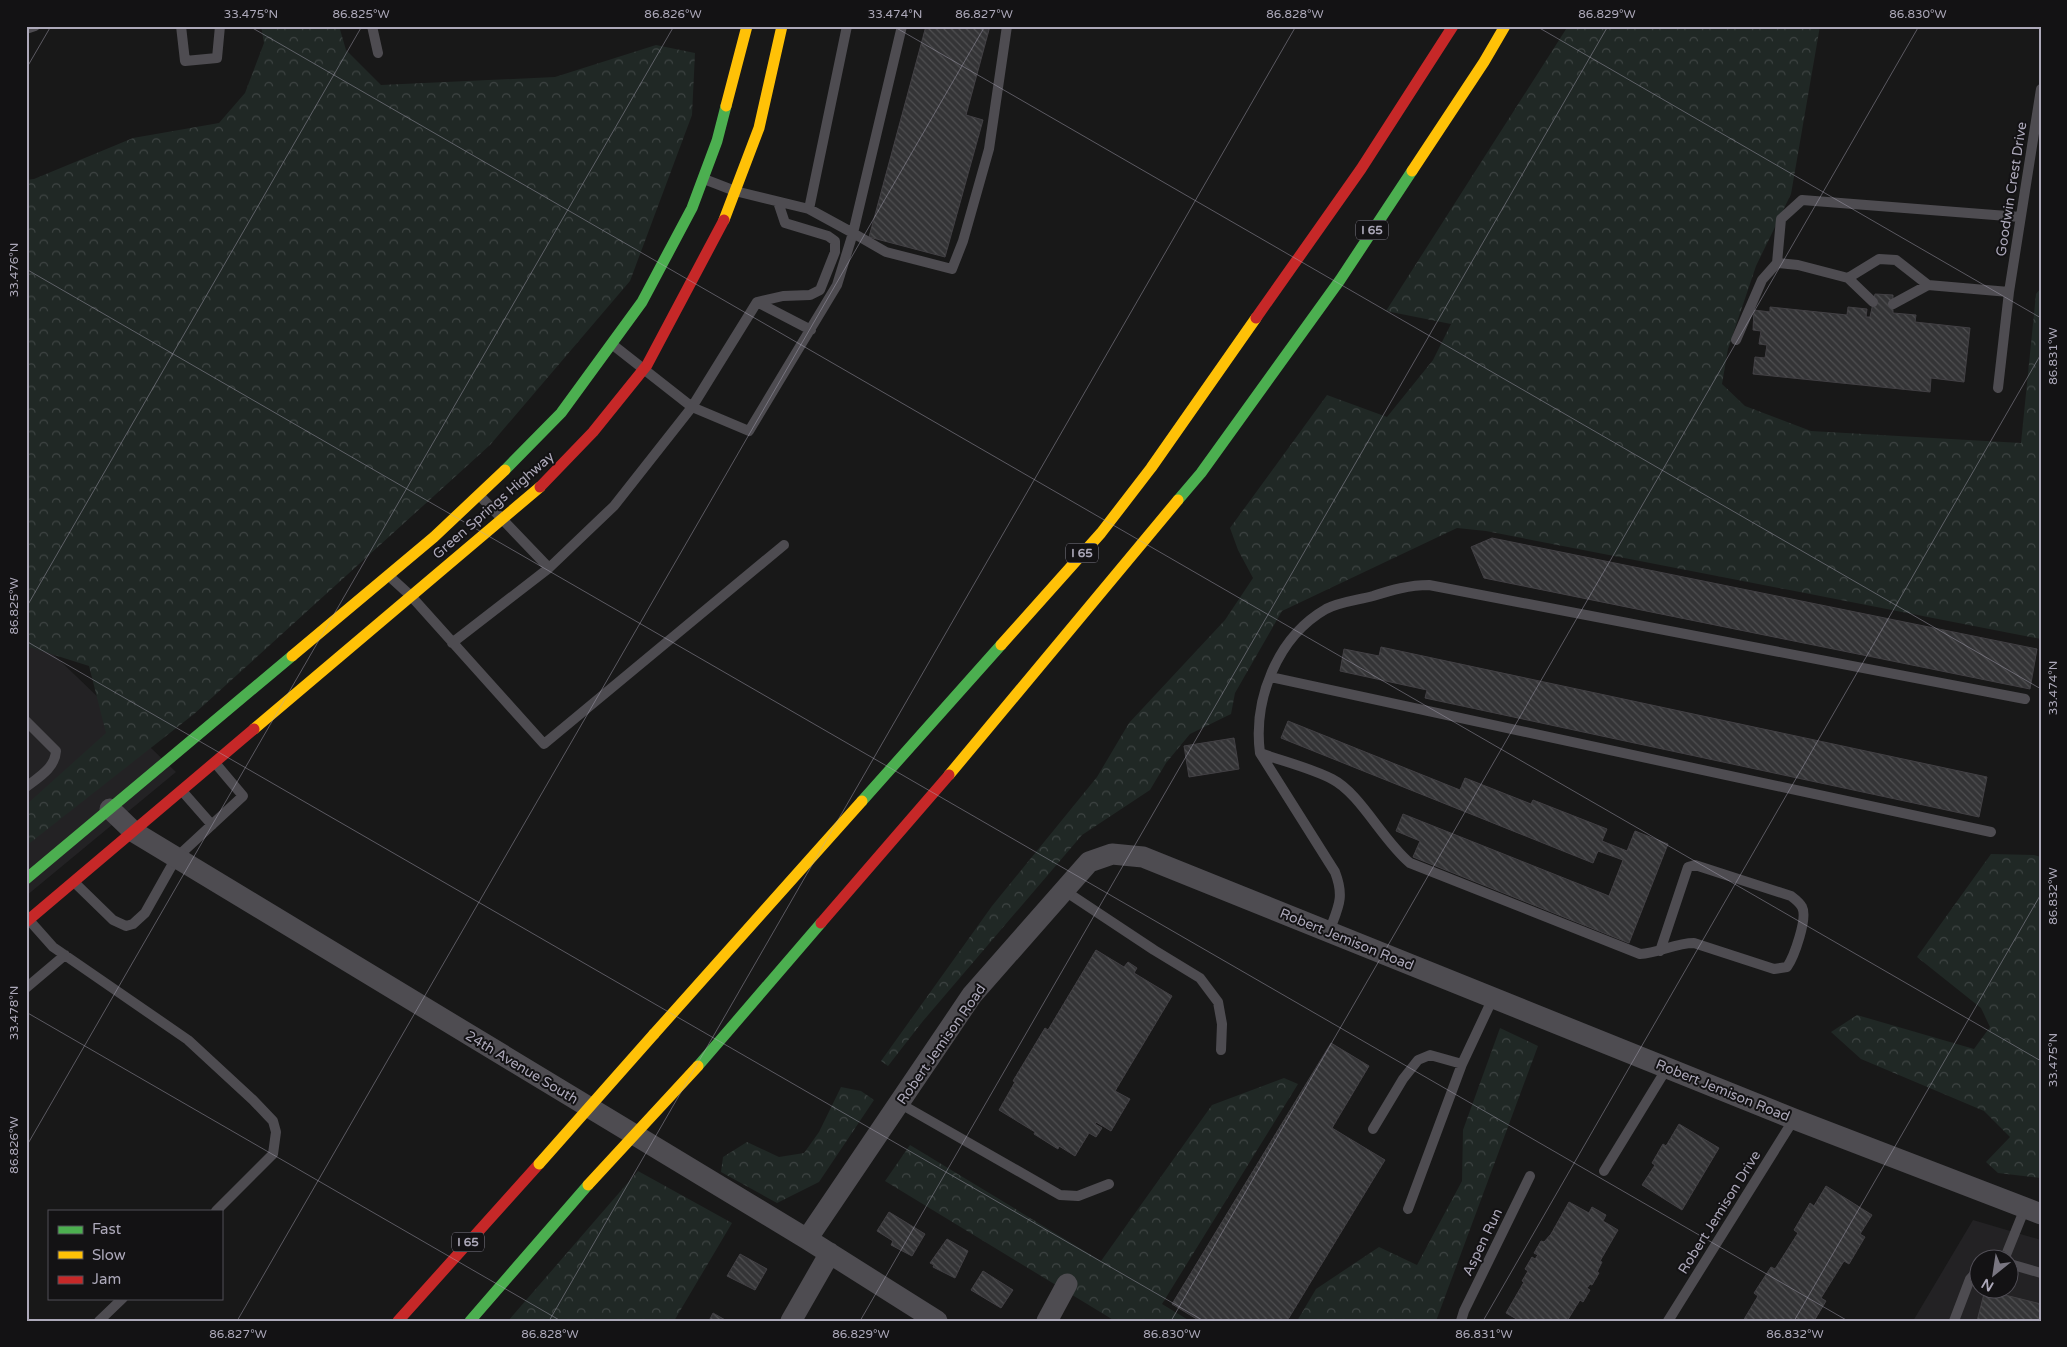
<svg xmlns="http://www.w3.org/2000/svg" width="2067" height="1347" viewBox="0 0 2067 1347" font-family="'Varela Round',sans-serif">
	<defs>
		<pattern id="forest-crowns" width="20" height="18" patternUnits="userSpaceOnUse" patternTransform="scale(1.25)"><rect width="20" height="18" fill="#202825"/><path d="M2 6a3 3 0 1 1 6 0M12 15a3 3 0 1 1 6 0" fill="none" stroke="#3e4443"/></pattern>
		<pattern id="building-back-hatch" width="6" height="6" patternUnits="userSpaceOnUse" patternTransform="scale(1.25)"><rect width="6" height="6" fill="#343436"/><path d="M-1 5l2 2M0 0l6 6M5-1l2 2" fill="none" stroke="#4f4f51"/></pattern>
	</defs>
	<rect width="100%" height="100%" fill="#181818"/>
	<path fill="#232224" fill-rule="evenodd" d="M 26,628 L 176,772 L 26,896 Z
		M 1973,1220 L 2041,1240 L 2041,1321 L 1913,1321 ZM 1980,1260 L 2010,1260 L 2010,1290 L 1980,1290 Z"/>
	<path fill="url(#forest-crowns)" d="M 261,26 L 339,26 L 346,50 L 381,85 L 555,77 L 656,45 L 695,53 L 692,115 L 630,281 L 490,445 L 194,714 L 26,846 L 26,805 L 106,733 L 89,666 L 26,646 L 26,180 L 34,179 L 133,138 L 219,123 L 245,93 L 264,43 Z
		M 1568,26 L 1820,26 L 1791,194 L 1756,266 L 1728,349 L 1722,384 L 1745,406 L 1811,431 L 2021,443 L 2036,294 L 2041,288 L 2041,639 L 1486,531 L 1457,528 L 1282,611 L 1235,693 L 1231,714 L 1190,734 L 1166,763 L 1150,790 L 1082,835 L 923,1021 L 888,1066 L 881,1061 L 992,906 L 1097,777 L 1129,723 L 1225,620 L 1253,578 L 1238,550 L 1230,528 L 1327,395 L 1387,417 L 1433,360 L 1451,324 L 1386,311 Z
		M 1991,854 L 2034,855 L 2041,857 L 2041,1178 L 1998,1173 L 1986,1162 L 2010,1137 L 1984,1111 L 1861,1059 L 1831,1032 L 1857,1015 L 1974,1049 L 1990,1027 L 1981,1008 L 1917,957 Z
		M 1500,1028 L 1538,1046 L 1436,1321 L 1297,1321 L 1316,1289 L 1379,1247 L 1417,1265 L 1462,1181 L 1463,1130 Z
		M 1284,1078 L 1298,1084 L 1162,1304 L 1190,1321 L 1115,1321 L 885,1181 L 910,1145 L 1101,1261 L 1212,1105 Z
		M 841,1087 L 861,1091 L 874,1100 L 819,1182 L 777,1203 L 721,1172 L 723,1157 L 747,1142 L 779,1157 L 804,1153 L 819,1132 Z
		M 638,1171 L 732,1223 L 674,1321 L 508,1321 Z"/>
	<path fill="url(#building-back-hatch)" stroke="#424044" d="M 926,26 L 990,26 L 966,115 L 983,120 L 945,257 L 869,237 Z
		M 1875,294 L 1893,295 L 1893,313 L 1916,315 L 1915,322 L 1970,328 L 1964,382 L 1931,378 L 1930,392 L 1753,374 L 1755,357 L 1765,358 L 1767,345 L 1759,344 L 1761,331 L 1753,330 L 1754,310 L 1770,312 L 1770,307 L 1847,315 L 1848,307 L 1867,309 L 1866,317 L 1870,317 Z
		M 1492,538 L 2037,649 L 2030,689 L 1484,578 L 1471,547 Z
		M 1381,647 L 1987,777 L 1979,817 L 1425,698 L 1427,690 L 1340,671 L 1344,649 L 1379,656 Z
		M 1288,721 L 1460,790 L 1465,778 L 1531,804 L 1533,800 L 1607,829 L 1602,841 L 1627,851 L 1635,831 L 1668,844 L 1629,943 L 1413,857 L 1420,841 L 1396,831 L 1403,814 L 1609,896 L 1623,860 L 1598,851 L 1593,863 L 1281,738 Z
		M 1234,738 L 1239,769 L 1189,777 L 1184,746 Z
		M 1096,950 L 1124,967 L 1128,962 L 1137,968 L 1134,973 L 1172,996 L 1115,1091 L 1130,1099 L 1111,1131 L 1096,1122 L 1095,1124 L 1102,1128 L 1096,1137 L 1089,1133 L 1075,1156 L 1059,1146 L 1058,1149 L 1034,1134 L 1035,1132 L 999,1110 L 1015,1082 L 1013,1081 L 1045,1028 L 1048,1030 Z
		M 1331,1043 L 1369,1066 L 1332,1128 L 1385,1160 L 1287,1321 L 1200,1321 L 1172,1304 Z
		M 1679,1124 L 1719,1148 L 1682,1210 L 1642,1185 L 1655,1165 L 1652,1163 L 1663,1144 L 1666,1146 Z
		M 1826,1186 L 1872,1215 L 1860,1234 L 1865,1237 L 1849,1264 L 1844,1261 L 1821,1298 L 1826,1301 L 1814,1321 L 1743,1321 L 1758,1296 L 1754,1293 L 1771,1267 L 1775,1269 L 1798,1233 L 1794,1230 L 1810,1203 L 1814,1206 Z
		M 1569,1202 L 1589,1213 L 1592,1207 L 1606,1215 L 1603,1221 L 1618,1230 L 1600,1261 L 1602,1262 L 1597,1272 L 1599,1273 L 1592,1285 L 1590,1284 L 1587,1288 L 1590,1290 L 1583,1302 L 1580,1300 L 1567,1321 L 1520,1321 L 1506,1313 L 1524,1282 L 1522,1281 L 1528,1271 L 1525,1269 L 1532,1257 L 1535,1259 L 1538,1255 L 1534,1253 L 1541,1241 L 1544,1242 L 1551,1234 Z
		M 889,1212 L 925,1234 L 912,1256 L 891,1245 L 893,1241 L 877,1231 Z
		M 947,1239 L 968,1251 L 955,1278 L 933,1267 L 934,1265 L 930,1263 Z
		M 740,1254 L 767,1269 L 755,1290 L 727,1276 Z
		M 983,1271 L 1013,1290 L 1001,1308 L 971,1290 Z
		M 1985,1290 L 2041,1304 L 2041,1321 L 1977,1321 Z
		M 713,1313 L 727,1321 L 709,1321 Z"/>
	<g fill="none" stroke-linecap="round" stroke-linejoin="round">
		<path stroke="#4e4c51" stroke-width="10" d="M 181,26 L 185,61 L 217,58 L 220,26
			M 372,26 L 378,53
			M 902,26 L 853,233 L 886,252 L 952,269 L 963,241 L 989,149 L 1007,26
			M 26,29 L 35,26
			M 704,179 L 735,191 L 809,209 L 853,233 L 837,285 L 749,431 L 692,407 L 757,302 L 783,296 L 810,295 L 820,290 L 835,252 L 835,241 L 828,236 L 785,223 L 778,202
			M 809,209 L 847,26
			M 1848,278 L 1873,302
			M 2009,292 L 2041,89
			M 757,302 L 811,330
			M 1893,304 L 1928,285
			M 1736,340 L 1762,280 L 1777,263
			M 1998,388 L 2009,292 L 1928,285 L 1896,260 L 1879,259 L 1848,278 L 1798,265 L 1777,263 L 1781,219 L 1802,200 L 2020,217
			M 549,568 L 614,506 L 692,407 L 613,345
			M 389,576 L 411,596 L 544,744 L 784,545
			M 452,643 L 549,568 L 480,496
			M 1270,677 L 1991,832
			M 26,721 L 56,751 C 55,768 39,777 26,787
			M 1260,753 C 1282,761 1311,768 1332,779 C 1360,793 1383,841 1410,863 L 1640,954 C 1659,953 1675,943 1694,943 L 1774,969 L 1787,967 C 1794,957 1808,918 1802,907 C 1800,903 1795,899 1791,896 L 1695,865 L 1688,867 L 1660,951
			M 183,792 L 212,825
			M 75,883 L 113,920 L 126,926 L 133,924 L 145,913 L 176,858 L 243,796 L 216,764
			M 1065,891 L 1154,950 L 1200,978 L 1218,1002 L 1222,1024 L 1221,1050
			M 29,920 L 53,947 L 188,1040 L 253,1100 L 273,1121 L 276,1132 L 273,1154 L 216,1211
			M 1329,932 C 1338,907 1345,898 1335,872 L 1260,753 C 1253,700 1277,637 1326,609 C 1339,602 1358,600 1373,596 C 1392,590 1409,585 1429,585 L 2025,699
			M 26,988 L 65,955
			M 899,1103 L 1060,1195 L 1078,1196 L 1109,1184
			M 1373,1129 L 1403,1079 L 1418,1060 L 1430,1055 L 1462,1064
			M 1604,1171 L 1667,1068
			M 1408,1209 L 1462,1064 L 1493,998
			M 1994,1260 L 1996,1260
			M 2004,1260 L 2025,1208
			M 2010,1264 L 2041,1273
			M 99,1321 L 123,1298
			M 1461,1321 L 1464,1311 L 1530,1176
			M 1668,1321 L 1794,1119
			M 1954,1321 L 1970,1279 L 1980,1268"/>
		<path stroke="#4e4c51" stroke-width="21" d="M 110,809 L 134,832 L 807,1239 L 937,1321
			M 807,1239 L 972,995 L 1089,862 L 1112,854 L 1143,857 L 1794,1119 L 2041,1214
			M 791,1321 L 830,1253
			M 1047,1321 L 1067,1284"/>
		<path stroke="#4caf50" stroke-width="11" d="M 505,470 L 561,413 L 642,302 L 692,208 L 717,141 L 726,106
			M 1178,500 L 1201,473 L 1340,280 L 1412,171
			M 862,801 L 1001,645
			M 26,879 L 292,656
			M 698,1066 L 821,923
			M 470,1321 L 588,1185"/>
		<path stroke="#ffc107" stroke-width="11" d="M 726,106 L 747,26
			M 1412,171 L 1484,62 L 1505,26
			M 724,220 L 759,128 L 782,26
			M 1001,645 L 1101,533 L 1151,468 L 1256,318
			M 292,656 L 434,537 L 505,470
			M 254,729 L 540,487
			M 949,775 L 1178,500
			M 654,1034 L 862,801"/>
		<path stroke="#c62828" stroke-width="11" d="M 1256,318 L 1361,169 L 1453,26
			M 540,487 L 593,432 L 647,365 L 724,220
			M 26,922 L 254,729
			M 821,923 L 949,775
			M 398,1321 L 539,1164"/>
		<path stroke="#ffc107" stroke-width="11" d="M 539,1164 L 654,1034
			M 588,1185 L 698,1066"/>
	</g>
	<path fill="none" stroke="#ada9ba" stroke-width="1" stroke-opacity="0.45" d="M 249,26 L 2041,1061M 893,26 L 2041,689M 1536,26 L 2041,318M 26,69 L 51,26M 26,269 L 1848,1321M 26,608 L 362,26M 26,641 L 1204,1321M 26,1012 L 561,1321M 26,1147 L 674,26M 237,1321 L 985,26M 549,1321 L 1296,26M 860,1321 L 1608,26M 1171,1321 L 1919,26M 1483,1321 L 2041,354M 1794,1321 L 2041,894"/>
	<g text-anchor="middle" stroke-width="4" stroke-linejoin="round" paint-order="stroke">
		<g fill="#131214" stroke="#7f7c88" stroke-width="1">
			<rect x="1356" y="220.5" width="32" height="19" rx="4"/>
			<rect x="1066" y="543.5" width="32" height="19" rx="4"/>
			<rect x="452" y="1232.5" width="32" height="19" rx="4"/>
		</g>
		<g font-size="12" font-weight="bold" fill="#ada9ba">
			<text x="1372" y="234">I 65</text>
			<text x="1082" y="557">I 65</text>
			<text x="468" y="1246">I 65</text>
		</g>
		<g font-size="14" fill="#ada9ba" stroke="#131214">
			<text transform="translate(2011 189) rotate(-81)" y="5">Goodwin Crest Drive</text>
			<text transform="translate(493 505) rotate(-41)" y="5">Green Springs Highway</text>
			<text transform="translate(1347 939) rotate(22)" y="5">Robert Jemison Road</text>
			<text transform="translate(941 1044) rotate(-55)" y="5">Robert Jemison Road</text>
			<text transform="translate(522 1067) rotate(31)" y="5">24th Avenue South</text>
			<text transform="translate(1723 1090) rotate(22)" y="5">Robert Jemison Road</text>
			<text transform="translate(1719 1212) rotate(-58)" y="5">Robert Jemison Drive</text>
			<text transform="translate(1482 1242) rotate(-64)" y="5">Aspen Run</text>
		</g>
	</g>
	<rect width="2067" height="1347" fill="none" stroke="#131214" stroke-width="55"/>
	<rect x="48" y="1210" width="175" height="90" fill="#131214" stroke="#514e56"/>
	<rect x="58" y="1226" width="25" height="8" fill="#4caf50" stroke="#514e56"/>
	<text x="92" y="1234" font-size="15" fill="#ada9ba">Fast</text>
	<rect x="58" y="1251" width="25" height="8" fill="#ffc107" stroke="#514e56"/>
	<text x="92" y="1260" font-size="15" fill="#ada9ba">Slow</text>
	<rect x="58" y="1276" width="25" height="8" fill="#c62828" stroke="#514e56"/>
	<text x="92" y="1284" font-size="15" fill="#ada9ba">Jam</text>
	<g transform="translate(1994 1274) rotate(210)"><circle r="24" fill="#131214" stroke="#514e56"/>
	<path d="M0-4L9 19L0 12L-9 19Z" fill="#797681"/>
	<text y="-8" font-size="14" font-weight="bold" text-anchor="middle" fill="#ada9ba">N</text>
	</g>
	<rect x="28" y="28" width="2012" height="1292" fill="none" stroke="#ada9ba" stroke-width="2"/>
	<g font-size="12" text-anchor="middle" fill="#ada9ba">
		<text x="251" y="18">33.475°N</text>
		<text x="361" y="18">86.825°W</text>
		<text x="673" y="18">86.826°W</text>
		<text x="895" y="18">33.474°N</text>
		<text x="984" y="18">86.827°W</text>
		<text x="1295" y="18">86.828°W</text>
		<text x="1607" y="18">86.829°W</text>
		<text x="1918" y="18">86.830°W</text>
		<text transform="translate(14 270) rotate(-90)" y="4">33.476°N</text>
		<text transform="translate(2053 356) rotate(-90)" y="4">86.831°W</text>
		<text transform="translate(14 606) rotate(-90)" y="4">86.825°W</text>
		<text transform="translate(2053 688) rotate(-90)" y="4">33.474°N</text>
		<text transform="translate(2053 896) rotate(-90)" y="4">86.832°W</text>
		<text transform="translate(14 1013) rotate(-90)" y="4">33.478°N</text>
		<text transform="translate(2053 1060) rotate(-90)" y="4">33.475°N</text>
		<text transform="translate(14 1145) rotate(-90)" y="4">86.826°W</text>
		<text x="238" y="1338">86.827°W</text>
		<text x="550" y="1338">86.828°W</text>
		<text x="861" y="1338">86.829°W</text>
		<text x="1172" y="1338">86.830°W</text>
		<text x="1484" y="1338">86.831°W</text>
		<text x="1795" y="1338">86.832°W</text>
	</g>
</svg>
